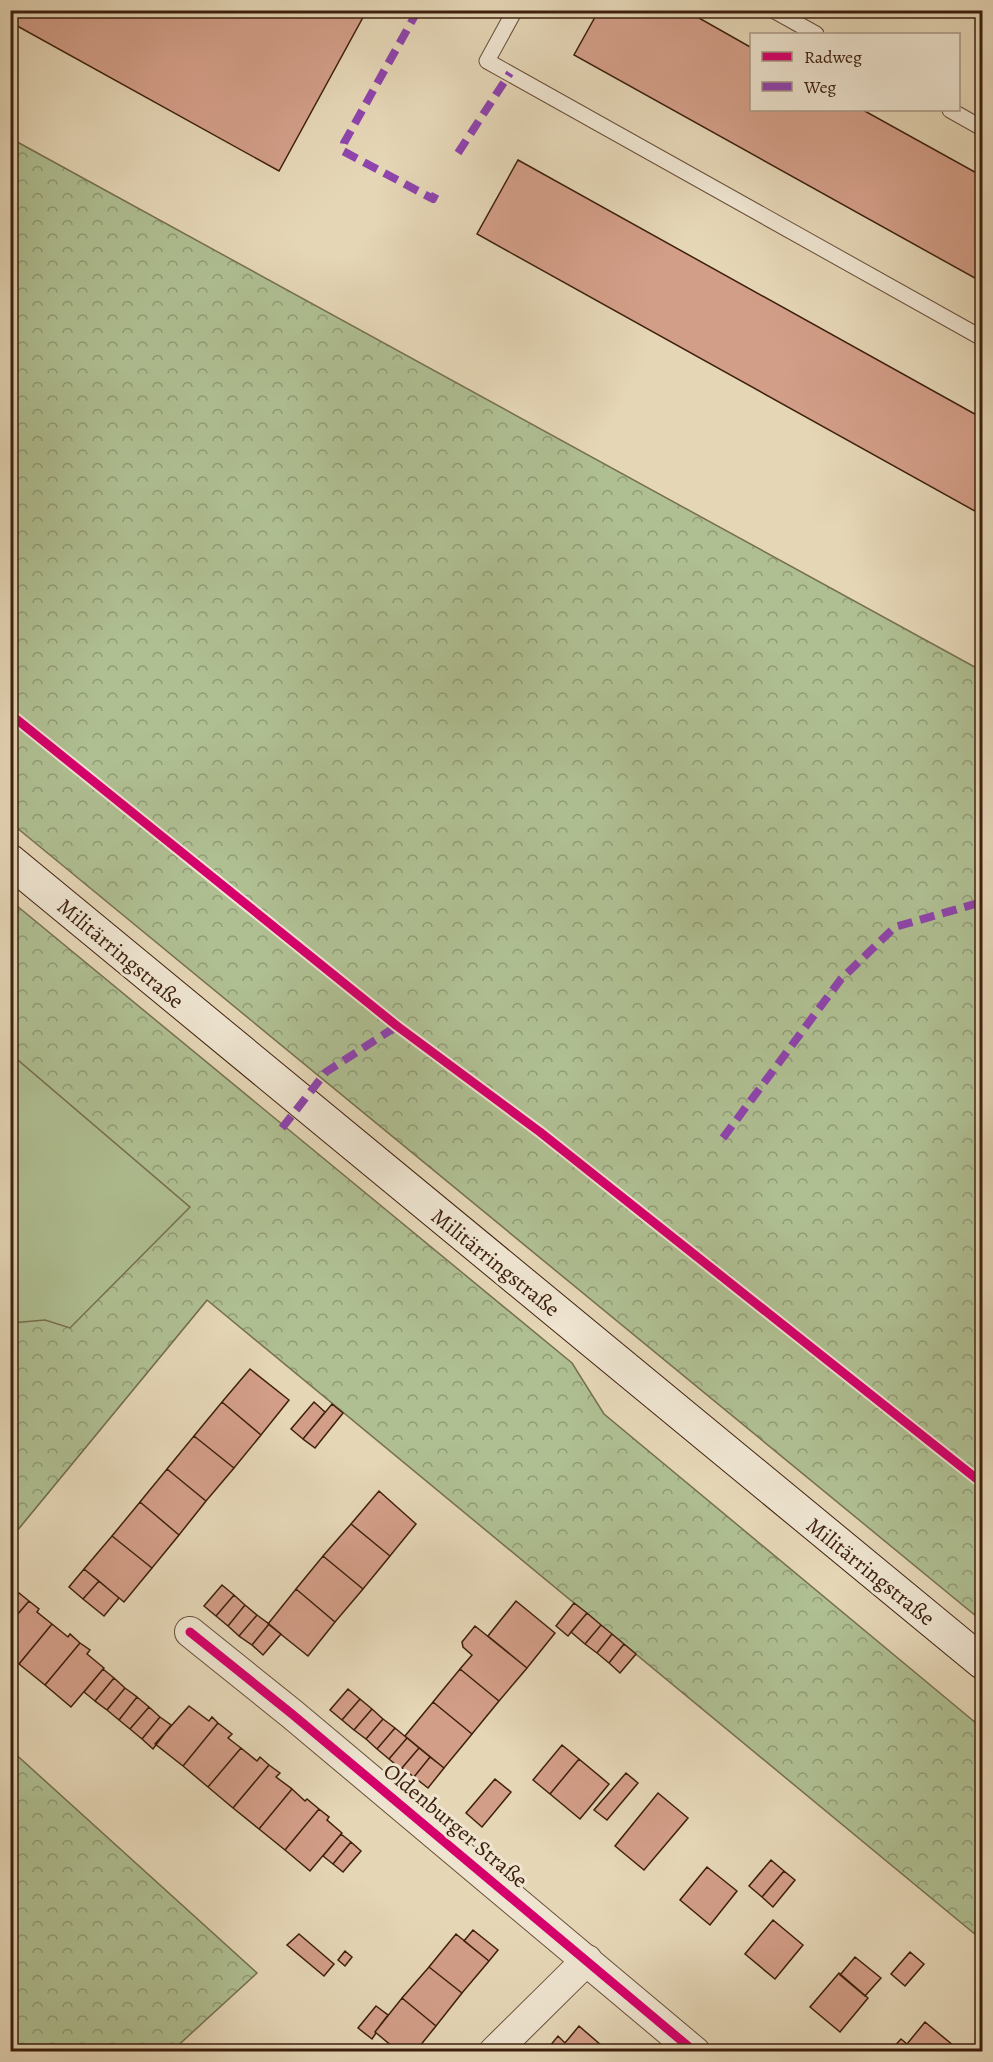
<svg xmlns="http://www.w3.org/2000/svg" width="993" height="2062" viewBox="0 0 993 2062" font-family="Alegreya,serif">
	<defs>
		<pattern id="forest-crowns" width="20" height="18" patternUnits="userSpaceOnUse" patternTransform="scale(1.5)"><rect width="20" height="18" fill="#afbf92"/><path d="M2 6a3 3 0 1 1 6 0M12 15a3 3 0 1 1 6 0" fill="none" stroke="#909b76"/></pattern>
	</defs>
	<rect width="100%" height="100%" fill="#e5d6b6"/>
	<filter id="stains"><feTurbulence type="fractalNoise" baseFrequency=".00333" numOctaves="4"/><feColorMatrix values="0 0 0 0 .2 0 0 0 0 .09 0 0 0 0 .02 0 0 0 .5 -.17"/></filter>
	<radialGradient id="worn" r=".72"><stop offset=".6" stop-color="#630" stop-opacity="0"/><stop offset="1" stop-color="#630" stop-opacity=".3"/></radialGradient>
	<path fill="#afbf92" stroke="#767050" stroke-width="1.5" d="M 11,1054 L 245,1254 L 11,1538 Z"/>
	<path fill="url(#forest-crowns)" stroke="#767050" stroke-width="1.5" d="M 10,138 L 982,671 L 982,1621 L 11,823 Z
		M 11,901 L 572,1363 L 604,1414 L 982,1728 L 982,1940 L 207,1300 L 11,1538 L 11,1323 L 45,1320 L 70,1328 L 190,1207 L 11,1054 Z
		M 11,1750 L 257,1973 L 172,2051 L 11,2051 Z"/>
	<path fill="#d39e88" stroke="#3e200e" stroke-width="1.5" d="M 10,10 L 367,10 L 279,171 L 10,22 Z
		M 599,10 L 685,10 L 752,48 L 752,110 L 863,110 L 982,176 L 982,282 L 574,55 Z
		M 518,160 L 982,418 L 982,515 L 477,234 Z
		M 250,1369 L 289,1400 L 261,1435 L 222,1402 Z
		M 222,1402 L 261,1435 L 234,1468 L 194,1436 Z
		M 314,1402 L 325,1412 L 303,1439 L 291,1429 Z
		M 332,1404 L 343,1413 L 315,1448 L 303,1439 Z
		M 194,1436 L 234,1468 L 206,1501 L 167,1469 Z
		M 167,1469 L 206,1501 L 179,1535 L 140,1502 Z
		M 379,1491 L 416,1524 L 390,1556 L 351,1524 Z
		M 140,1502 L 179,1535 L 152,1568 L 112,1536 Z
		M 351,1524 L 390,1556 L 363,1589 L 323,1556 Z
		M 112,1536 L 152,1568 L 124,1602 L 84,1569 Z
		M 323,1556 L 363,1589 L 335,1622 L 296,1589 Z
		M 84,1569 L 99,1581 L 83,1599 L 69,1587 Z
		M 99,1581 L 119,1598 L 104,1616 L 83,1599 Z
		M 222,1585 L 234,1595 L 216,1616 L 204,1606 Z
		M 296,1589 L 335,1622 L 308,1656 L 268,1624 Z
		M 10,1590 L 17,1595 L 19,1593 L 29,1601 L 10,1623 Z
		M 234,1595 L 245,1605 L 228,1626 L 216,1616 Z
		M 29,1601 L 39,1609 L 37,1612 L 52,1624 L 19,1664 L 10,1657 L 10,1623 Z
		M 516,1601 L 555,1633 L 527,1668 L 488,1636 Z
		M 574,1603 L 587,1613 L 568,1636 L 556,1626 Z
		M 245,1605 L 257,1615 L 239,1636 L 228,1626 Z
		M 587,1613 L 601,1625 L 585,1644 L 571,1632 Z
		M 257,1615 L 269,1624 L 252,1645 L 239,1636 Z
		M 52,1624 L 68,1637 L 70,1634 L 80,1643 L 45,1685 L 19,1664 Z
		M 269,1624 L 281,1634 L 263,1655 L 252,1645 Z
		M 601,1625 L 612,1634 L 597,1653 L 585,1644 Z
		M 475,1626 L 527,1668 L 499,1701 L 460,1669 L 472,1655 L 463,1647 L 462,1642 Z
		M 612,1634 L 624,1644 L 609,1663 L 597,1653 Z
		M 80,1643 L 90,1650 L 87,1654 L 104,1668 L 71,1707 L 45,1685 Z
		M 624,1644 L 636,1654 L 620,1673 L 609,1663 Z
		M 103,1669 L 114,1678 L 95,1701 L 84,1692 Z
		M 460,1669 L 499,1701 L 472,1734 L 433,1702 Z
		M 114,1678 L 125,1688 L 107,1710 L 95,1701 Z
		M 125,1688 L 137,1697 L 119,1720 L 107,1710 Z
		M 348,1689 L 360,1699 L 342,1720 L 330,1710 Z
		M 137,1697 L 149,1707 L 130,1729 L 119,1720 Z
		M 360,1699 L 372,1709 L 354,1730 L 342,1720 Z
		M 433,1702 L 472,1734 L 444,1768 L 405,1736 Z
		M 189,1706 L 209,1721 L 212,1717 L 218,1723 L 183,1766 L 155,1744 Z
		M 149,1707 L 160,1717 L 142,1739 L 130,1729 Z
		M 372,1709 L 383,1719 L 366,1739 L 354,1730 Z
		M 160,1717 L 171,1725 L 153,1749 L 142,1739 Z
		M 383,1719 L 395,1728 L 377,1749 L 366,1739 Z
		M 218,1723 L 232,1734 L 228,1738 L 241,1748 L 208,1787 L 183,1766 Z
		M 395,1728 L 407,1738 L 389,1759 L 377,1749 Z
		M 407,1738 L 419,1748 L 401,1769 L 389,1759 Z
		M 562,1745 L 579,1759 L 550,1794 L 533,1780 Z
		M 241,1748 L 257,1761 L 260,1757 L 269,1765 L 233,1808 L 208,1787 Z
		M 419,1748 L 430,1757 L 414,1777 L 402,1768 Z
		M 430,1757 L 444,1768 L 428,1788 L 414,1777 Z
		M 579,1759 L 609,1784 L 580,1819 L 550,1794 Z
		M 269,1765 L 280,1773 L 276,1777 L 292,1789 L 259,1829 L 233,1808 Z
		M 626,1773 L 638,1783 L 607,1820 L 594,1810 Z
		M 495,1779 L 511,1792 L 482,1827 L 466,1813 Z
		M 292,1789 L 305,1801 L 307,1799 L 319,1809 L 285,1850 L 259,1829 Z
		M 658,1793 L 688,1818 L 644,1870 L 615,1846 Z
		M 319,1809 L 329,1817 L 327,1820 L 342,1833 L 310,1871 L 285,1850 Z
		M 341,1834 L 351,1842 L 333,1864 L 323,1856 Z
		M 351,1842 L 361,1851 L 343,1872 L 333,1864 Z
		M 771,1860 L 784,1871 L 762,1897 L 749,1886 Z
		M 707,1867 L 737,1891 L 710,1925 L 680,1900 Z
		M 784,1871 L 795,1880 L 773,1907 L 762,1897 Z
		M 773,1920 L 803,1945 L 775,1979 L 745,1954 Z
		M 473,1930 L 498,1950 L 489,1961 L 464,1941 Z
		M 299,1934 L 334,1964 L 324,1976 L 287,1945 Z
		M 456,1934 L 489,1961 L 462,1993 L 429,1967 Z
		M 345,1951 L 352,1957 L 345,1966 L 338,1960 Z
		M 910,1952 L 924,1964 L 905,1986 L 891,1974 Z
		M 855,1957 L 881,1978 L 865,1996 L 840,1975 Z
		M 429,1967 L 462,1993 L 436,2026 L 402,1998 Z
		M 839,1973 L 868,1998 L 840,2032 L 810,2007 Z
		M 402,1998 L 436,2026 L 415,2052 L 399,2052 L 375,2032 Z
		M 376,2006 L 388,2015 L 375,2032 L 376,2033 L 372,2039 L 358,2028 Z
		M 925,2022 L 960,2051 L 890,2051 L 901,2039 L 907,2044 Z
		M 579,2026 L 609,2052 L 545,2052 L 558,2036 L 565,2043 Z"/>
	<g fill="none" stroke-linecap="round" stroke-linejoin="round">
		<defs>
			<path id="lane" d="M 515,10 L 487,61 L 982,338
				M 773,10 L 816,34
				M 950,110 L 982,128"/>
			<path id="street" d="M 190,1632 L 292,1714 L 695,2052
				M 494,2052 L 587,1960"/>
			<path id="secondary" d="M 10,861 L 982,1662"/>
		</defs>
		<use href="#lane" stroke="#684e38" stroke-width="17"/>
		<use href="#street" stroke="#684e38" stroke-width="32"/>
		<use href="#secondary" stroke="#3e200e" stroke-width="35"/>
		<use href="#lane" stroke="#eee4d0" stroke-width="15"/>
		<use href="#street" stroke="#eee4d0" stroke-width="30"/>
		<use href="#secondary" stroke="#eee4d0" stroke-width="33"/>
		<path stroke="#8e44ad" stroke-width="8" stroke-dasharray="15 8" stroke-linecap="butt" d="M 418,10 L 344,143 L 343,151 L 433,199 L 439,187
			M 458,153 L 510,73
			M 282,1128 L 326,1072 L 397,1026
			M 723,1138 L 841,979 L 895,927 L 982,902"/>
		<defs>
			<path id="cycleway" d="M 10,714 L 397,1026 L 540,1132 L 982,1483
				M 190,1632 L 292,1714 L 695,2052"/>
		</defs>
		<use href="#cycleway" stroke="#eee4d0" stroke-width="13"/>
		<use href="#cycleway" stroke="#d6006c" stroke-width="9"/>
	</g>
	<g text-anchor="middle" stroke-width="6" stroke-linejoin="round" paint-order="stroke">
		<g font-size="22" fill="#3e200e" stroke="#eee4d0">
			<text transform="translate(121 953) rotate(40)" y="8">Militärringstraße</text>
			<text transform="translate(496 1262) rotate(39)" y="8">Militärringstraße</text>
			<text transform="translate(871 1571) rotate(39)" y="8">Militärringstraße</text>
			<text transform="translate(456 1825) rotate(40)" y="8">Oldenburger Straße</text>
		</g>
	</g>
	<rect width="993" height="2062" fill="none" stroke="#e5d6b6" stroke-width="36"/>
	<rect x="12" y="12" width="969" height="2038" fill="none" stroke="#3e200e" stroke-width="3"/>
	<rect x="18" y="18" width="957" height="2026" fill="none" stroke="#3e200e" stroke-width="1.5"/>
	<rect x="750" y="33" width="210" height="78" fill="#eee4d0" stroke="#a89682" stroke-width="1.5"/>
	<rect x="762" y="52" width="30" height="9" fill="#d6006c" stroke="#a89682" stroke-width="1.5"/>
	<text x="804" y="63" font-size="18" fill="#3e200e">Radweg</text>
	<rect x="762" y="82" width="30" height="9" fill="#8e44ad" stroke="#a89682" stroke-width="1.5"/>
	<text x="804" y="93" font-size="18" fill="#3e200e">Weg</text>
	<rect width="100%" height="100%" filter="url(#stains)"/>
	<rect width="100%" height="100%" fill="url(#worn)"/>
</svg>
